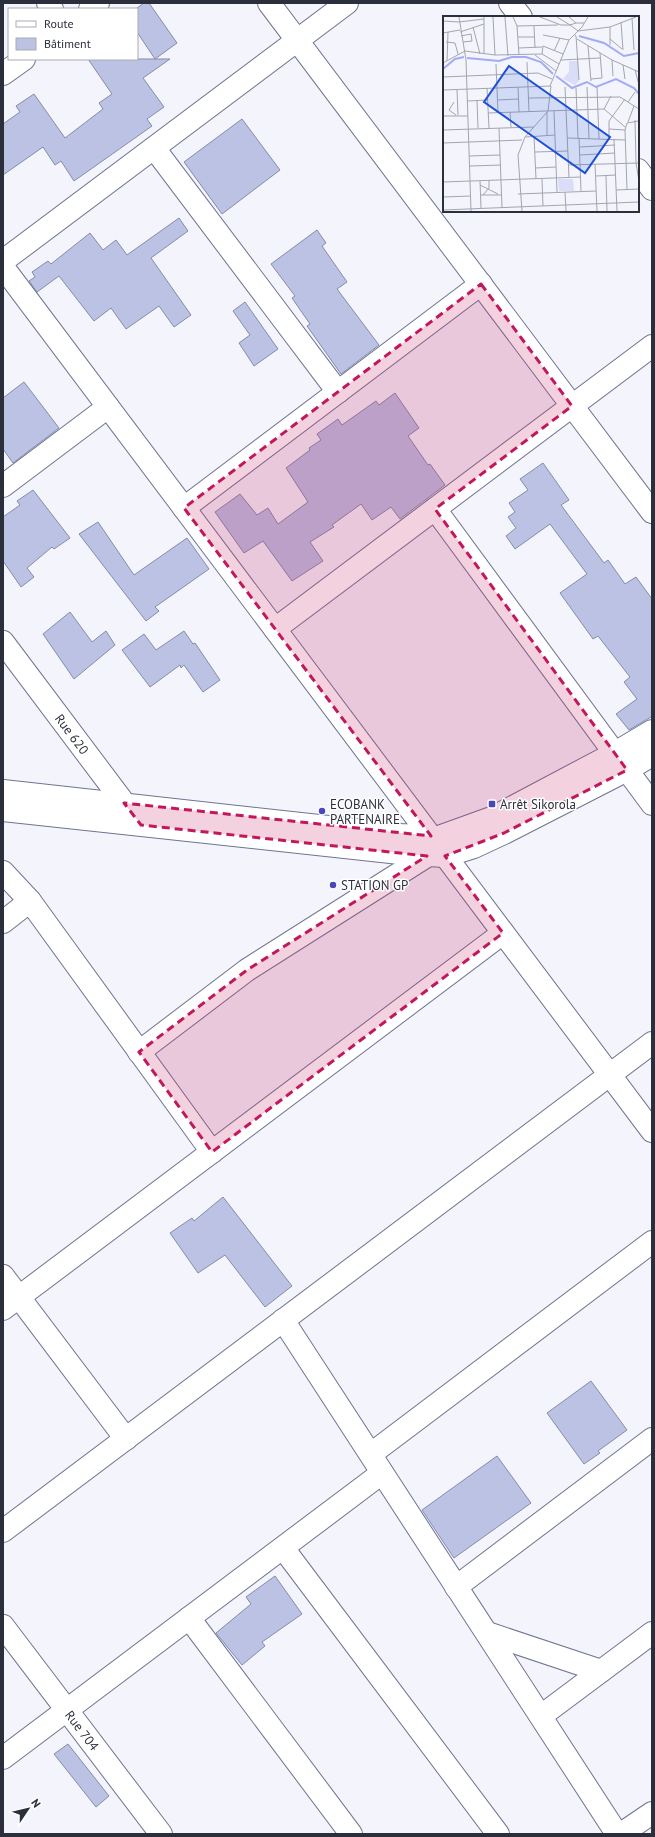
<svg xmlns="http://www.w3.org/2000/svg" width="655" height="1837" viewBox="0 0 655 1837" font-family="'PT Sans',sans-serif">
	<rect width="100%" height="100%" fill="#f3f4fc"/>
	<path fill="#bcc2e4" stroke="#858bab" d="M 144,3 L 149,3 L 177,43 L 155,59 L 137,32 L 137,8 Z
		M 88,59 L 170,59 L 143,78 L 164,107 L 147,119 L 152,126 L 74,181 L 61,161 L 55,165 L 43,147 L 3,175 L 3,124 L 20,112 L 16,106 L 34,94 L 65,138 L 103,109 L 99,103 L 112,94 Z
		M 242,119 L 280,170 L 222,214 L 184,162 Z
		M 179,218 L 188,231 L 151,258 L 191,315 L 174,327 L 159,306 L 126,329 L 111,308 L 94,321 L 59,276 L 37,292 L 29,281 L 35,277 L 32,272 L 48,261 L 51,264 L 90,233 L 103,250 L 116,240 L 127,255 Z
		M 317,230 L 326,243 L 322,246 L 347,282 L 337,289 L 379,345 L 341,374 L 307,326 L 310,324 L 292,298 L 295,296 L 271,264 Z
		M 245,302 L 278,349 L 254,366 L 239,343 L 250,335 L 233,311 Z
		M 24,382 L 59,428 L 13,463 L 3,449 L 3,398 Z
		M 395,393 L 419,428 L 408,436 L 428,465 L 430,464 L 445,485 L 400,519 L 391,507 L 372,520 L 361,504 L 332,525 L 334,527 L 310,542 L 323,561 L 292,581 L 263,541 L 244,553 L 215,512 L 240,494 L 257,515 L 268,508 L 278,524 L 308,502 L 286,468 L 310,450 L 309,448 L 321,440 L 317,434 L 338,419 L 342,425 L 376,401 L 379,405 Z
		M 543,463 L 569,500 L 561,505 L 604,563 L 608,560 L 625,584 L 636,577 L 652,599 L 652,719 L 651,717 L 629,730 L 616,714 L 637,699 L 624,682 L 630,677 L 598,636 L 593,639 L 560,593 L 587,574 L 550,524 L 515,549 L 506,536 L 516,528 L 508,517 L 515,512 L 509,503 L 528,490 L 520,479 Z
		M 33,490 L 70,538 L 54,549 L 52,547 L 27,568 L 34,577 L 21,587 L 3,561 L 3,517 L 20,505 L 17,501 Z
		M 98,522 L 134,575 L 187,538 L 209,569 L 155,607 L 159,611 L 146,621 L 79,534 Z
		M 70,612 L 92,642 L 106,631 L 115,645 L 74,679 L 43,634 Z
		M 184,631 L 193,644 L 195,643 L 220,680 L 203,692 L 184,665 L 181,668 L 180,665 L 150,687 L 122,650 L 144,634 L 156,650 Z
		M 223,1197 L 292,1286 L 265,1307 L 225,1255 L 198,1273 L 170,1233 L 192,1218 L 194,1221 Z
		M 591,1381 L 627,1430 L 598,1451 L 600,1453 L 584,1464 L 547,1413 Z
		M 497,1456 L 531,1503 L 454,1558 L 422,1510 Z
		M 275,1576 L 302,1614 L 262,1642 L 265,1646 L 242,1665 L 216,1633 L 251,1604 L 246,1597 Z
		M 68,1744 L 109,1796 L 96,1807 L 54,1754 Z"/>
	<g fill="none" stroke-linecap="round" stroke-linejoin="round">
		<defs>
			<g id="minor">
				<path d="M 48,3 L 52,9"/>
				<path d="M 510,3 L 521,17"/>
				<path d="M 90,9 L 98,3"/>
				<path d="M 3,74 L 24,59"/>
				<path d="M 154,148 L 338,392"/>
				<path d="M 638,170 L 652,189"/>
				<path d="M 3,261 L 347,3"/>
				<path d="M 3,267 L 652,1131"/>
				<path d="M 3,486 L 108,407"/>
				<path d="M 184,508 L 481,284"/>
				<path d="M 435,509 L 652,804"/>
				<path d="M 275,629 L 652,346"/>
				<path id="s1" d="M 3,642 L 133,815"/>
				<path d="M 3,872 L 30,901 L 212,1152"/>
				<path d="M 3,922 L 30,901"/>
				<path d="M 139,1052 L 247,970 L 430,854"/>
				<path d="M 3,1276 L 126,1439"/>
				<path d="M 3,1309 L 503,933"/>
				<path d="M 283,1320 L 617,1834"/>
				<path d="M 371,1454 L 652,1242"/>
				<path d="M 3,1531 L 652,1043"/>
				<path d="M 283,1548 L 498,1834"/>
				<path d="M 456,1587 L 652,1439"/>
				<path d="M 189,1618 L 351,1834"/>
				<path id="s2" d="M 3,1626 L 161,1834"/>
				<path d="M 487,1633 L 601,1671"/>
				<path d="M 541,1716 L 652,1633"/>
				<path d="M 3,1758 L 382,1473"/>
				<path d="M 621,1834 L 652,1813"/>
			</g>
			<path id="secondary" d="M 269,3 L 652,512
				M 3,791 L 401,835 L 421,836 L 433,839 L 494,817 L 615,753 L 652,731
				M 3,810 L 409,854 L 445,856 L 474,847 L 504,833 L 627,770 L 652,755"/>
		</defs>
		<use href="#minor" stroke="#6f7493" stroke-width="24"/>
		<use href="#secondary" stroke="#6f7493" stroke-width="24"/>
		<use href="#minor" stroke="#fff" stroke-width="22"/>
		<use href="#secondary" stroke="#fff" stroke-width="22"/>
	</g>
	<path fill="#c2185b" fill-opacity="0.2" stroke="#c2185b" stroke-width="3" stroke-dasharray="8 5" stroke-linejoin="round" d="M 481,284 L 572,406 L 435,509 L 627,770 L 504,833 L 445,856 L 503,933 L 212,1152 L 139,1052 L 247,970 L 427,856 L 141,825 L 124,803 L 431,836 L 184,508 Z"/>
	<g fill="#4a47bd" stroke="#fff" stroke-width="1.5">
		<rect x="488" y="800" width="8" height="8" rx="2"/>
		<circle cx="322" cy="811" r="4"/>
		<circle cx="333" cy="885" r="4"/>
	</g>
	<g text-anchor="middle" stroke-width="3" stroke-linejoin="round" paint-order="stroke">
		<g font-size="13" fill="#2b2e3b" stroke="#fff">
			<text dy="5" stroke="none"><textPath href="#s1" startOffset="115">Rue 620</textPath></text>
			<text dy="5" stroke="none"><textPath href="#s2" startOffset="131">Rue 704</textPath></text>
		</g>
		<g font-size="13" fill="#2b2e3b" stroke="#fff" text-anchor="start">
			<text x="330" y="809">ECOBANK<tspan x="330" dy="15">PARTENAIRE</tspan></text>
			<text x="500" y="809">Arrêt Sikorola</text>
			<text x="341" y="890">STATION GP</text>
		</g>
	</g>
	<g transform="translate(443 16)">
		<rect width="196" height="196" fill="#f3f4fc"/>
		<path d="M 126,45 L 135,45 L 136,65 L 132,69 L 120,63 L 126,56 ZM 115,163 L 130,163 L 131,175 L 116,175 Z" fill="#d9ddf8"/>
		<path fill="none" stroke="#a2abf4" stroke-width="2" d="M 136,20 L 161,27 L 181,40 L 196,37M 24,42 L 56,45 L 69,41 L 83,41 L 98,46 L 110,58M 0,53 L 12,43 L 21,41M 113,60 L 129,72 L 144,66 L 153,71 L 173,63 L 191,72 L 196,78"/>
		<path fill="none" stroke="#a3a5af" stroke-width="1" d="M 16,1 L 23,44 L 28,195M 50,1 L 52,39M 62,1 L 65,40M 70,1 L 74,10 L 76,39M 97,1 L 118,9 L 127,9 L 135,15 L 167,11 L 193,1M 114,1 L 127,9 L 133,7M 126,1 L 133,7 L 141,7M 189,2 L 191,34M 0,5 L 16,6M 16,6 L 41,3M 178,6 L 180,34M 74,10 L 115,9M 91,10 L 92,32M 30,11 L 37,38M 167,11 L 167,29M 17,16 L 41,8M 0,17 L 17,14M 131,18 L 133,20 L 136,64M 100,19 L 126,24M 18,20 L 28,18 L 29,25 L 20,26M 75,21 L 92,21M 134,23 L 169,44 L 196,56M 167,23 L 179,33M 3,26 L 12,27 L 15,38M 145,30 L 148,65M 76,32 L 99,31M 111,35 L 117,22M 41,38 L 41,1M 99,38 L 100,30 L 120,38M 92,39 L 113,55M 118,44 L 157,42M 169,44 L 170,60M 4,45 L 5,16M 84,46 L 86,96M 0,47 L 22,35 L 52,39 L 99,38 L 116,48M 53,48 L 55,97M 180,49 L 182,63M 192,54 L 196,69M 0,61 L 95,57 L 109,63M 148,63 L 159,62 L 157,37M 107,70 L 126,24 L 139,11 L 145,1M 75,71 L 76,96M 122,71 L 126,162M 144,71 L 146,123M 154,71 L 156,123M 44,72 L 46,112M 133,72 L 135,122M 0,74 L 108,70 L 105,95 L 82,121 L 75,139 L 79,195M 14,74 L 15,99M 85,82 L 177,81 L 196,93M 34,84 L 35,112M 55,84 L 75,83M 24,85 L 45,84M 11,86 L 6,94 L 13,99M 185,86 L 192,76M 161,93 L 168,80M 111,95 L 114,176M 67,96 L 68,111M 45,97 L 161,93 L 182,111M 0,100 L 25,100M 192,104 L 193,147 L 196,165M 185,106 L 191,90M 56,112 L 59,192M 166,113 L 182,114M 0,114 L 91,111M 104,119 L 104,96M 91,120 L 93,163M 83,121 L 112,119M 124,122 L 182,124M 136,122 L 138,175M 166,123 L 166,105 L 182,83M 171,123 L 174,195M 0,127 L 79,124M 137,131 L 172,129M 92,136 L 125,135M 137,139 L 172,137M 26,140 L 57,139M 152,148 L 154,195M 125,149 L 196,147M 27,150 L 58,149M 92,152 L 113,151M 153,160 L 173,159M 163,160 L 164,195M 99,163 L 100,190M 37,165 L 38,192M 0,166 L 138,161M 37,169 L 55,178M 173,174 L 196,173M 184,174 L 182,114 L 184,107 L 196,105M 122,176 L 123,195M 75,178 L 153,175M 38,179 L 59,179M 40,179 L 46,172 L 46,164M 0,181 L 28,180M 0,194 L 196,186"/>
		<path fill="#1d4ed8" fill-opacity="0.15" stroke="#1d4ed8" stroke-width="2" d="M 66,50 L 167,121 L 142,157 L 41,86 Z"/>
		<rect width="196" height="196" fill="none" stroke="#2b2e3b" stroke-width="2"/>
	</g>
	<rect width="655" height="1837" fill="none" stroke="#2b2e3b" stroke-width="8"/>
	<rect x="8" y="8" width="130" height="52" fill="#ffffff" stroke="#aaabb1"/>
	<rect x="16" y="21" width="20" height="6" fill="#ffffff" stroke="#aaabb1"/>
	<text x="44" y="28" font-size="12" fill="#2b2e3b">Route</text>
	<rect x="16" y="38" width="20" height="12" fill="#bcc2e4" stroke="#aaabb1"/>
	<text x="44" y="48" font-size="12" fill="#2b2e3b">Bâtiment</text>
	<g transform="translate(28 1809) rotate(55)" stroke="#ffffff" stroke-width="3" paint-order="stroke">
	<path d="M0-3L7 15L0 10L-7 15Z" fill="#2b2e3b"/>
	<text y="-6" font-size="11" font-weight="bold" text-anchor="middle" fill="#2b2e3b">N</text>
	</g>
</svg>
